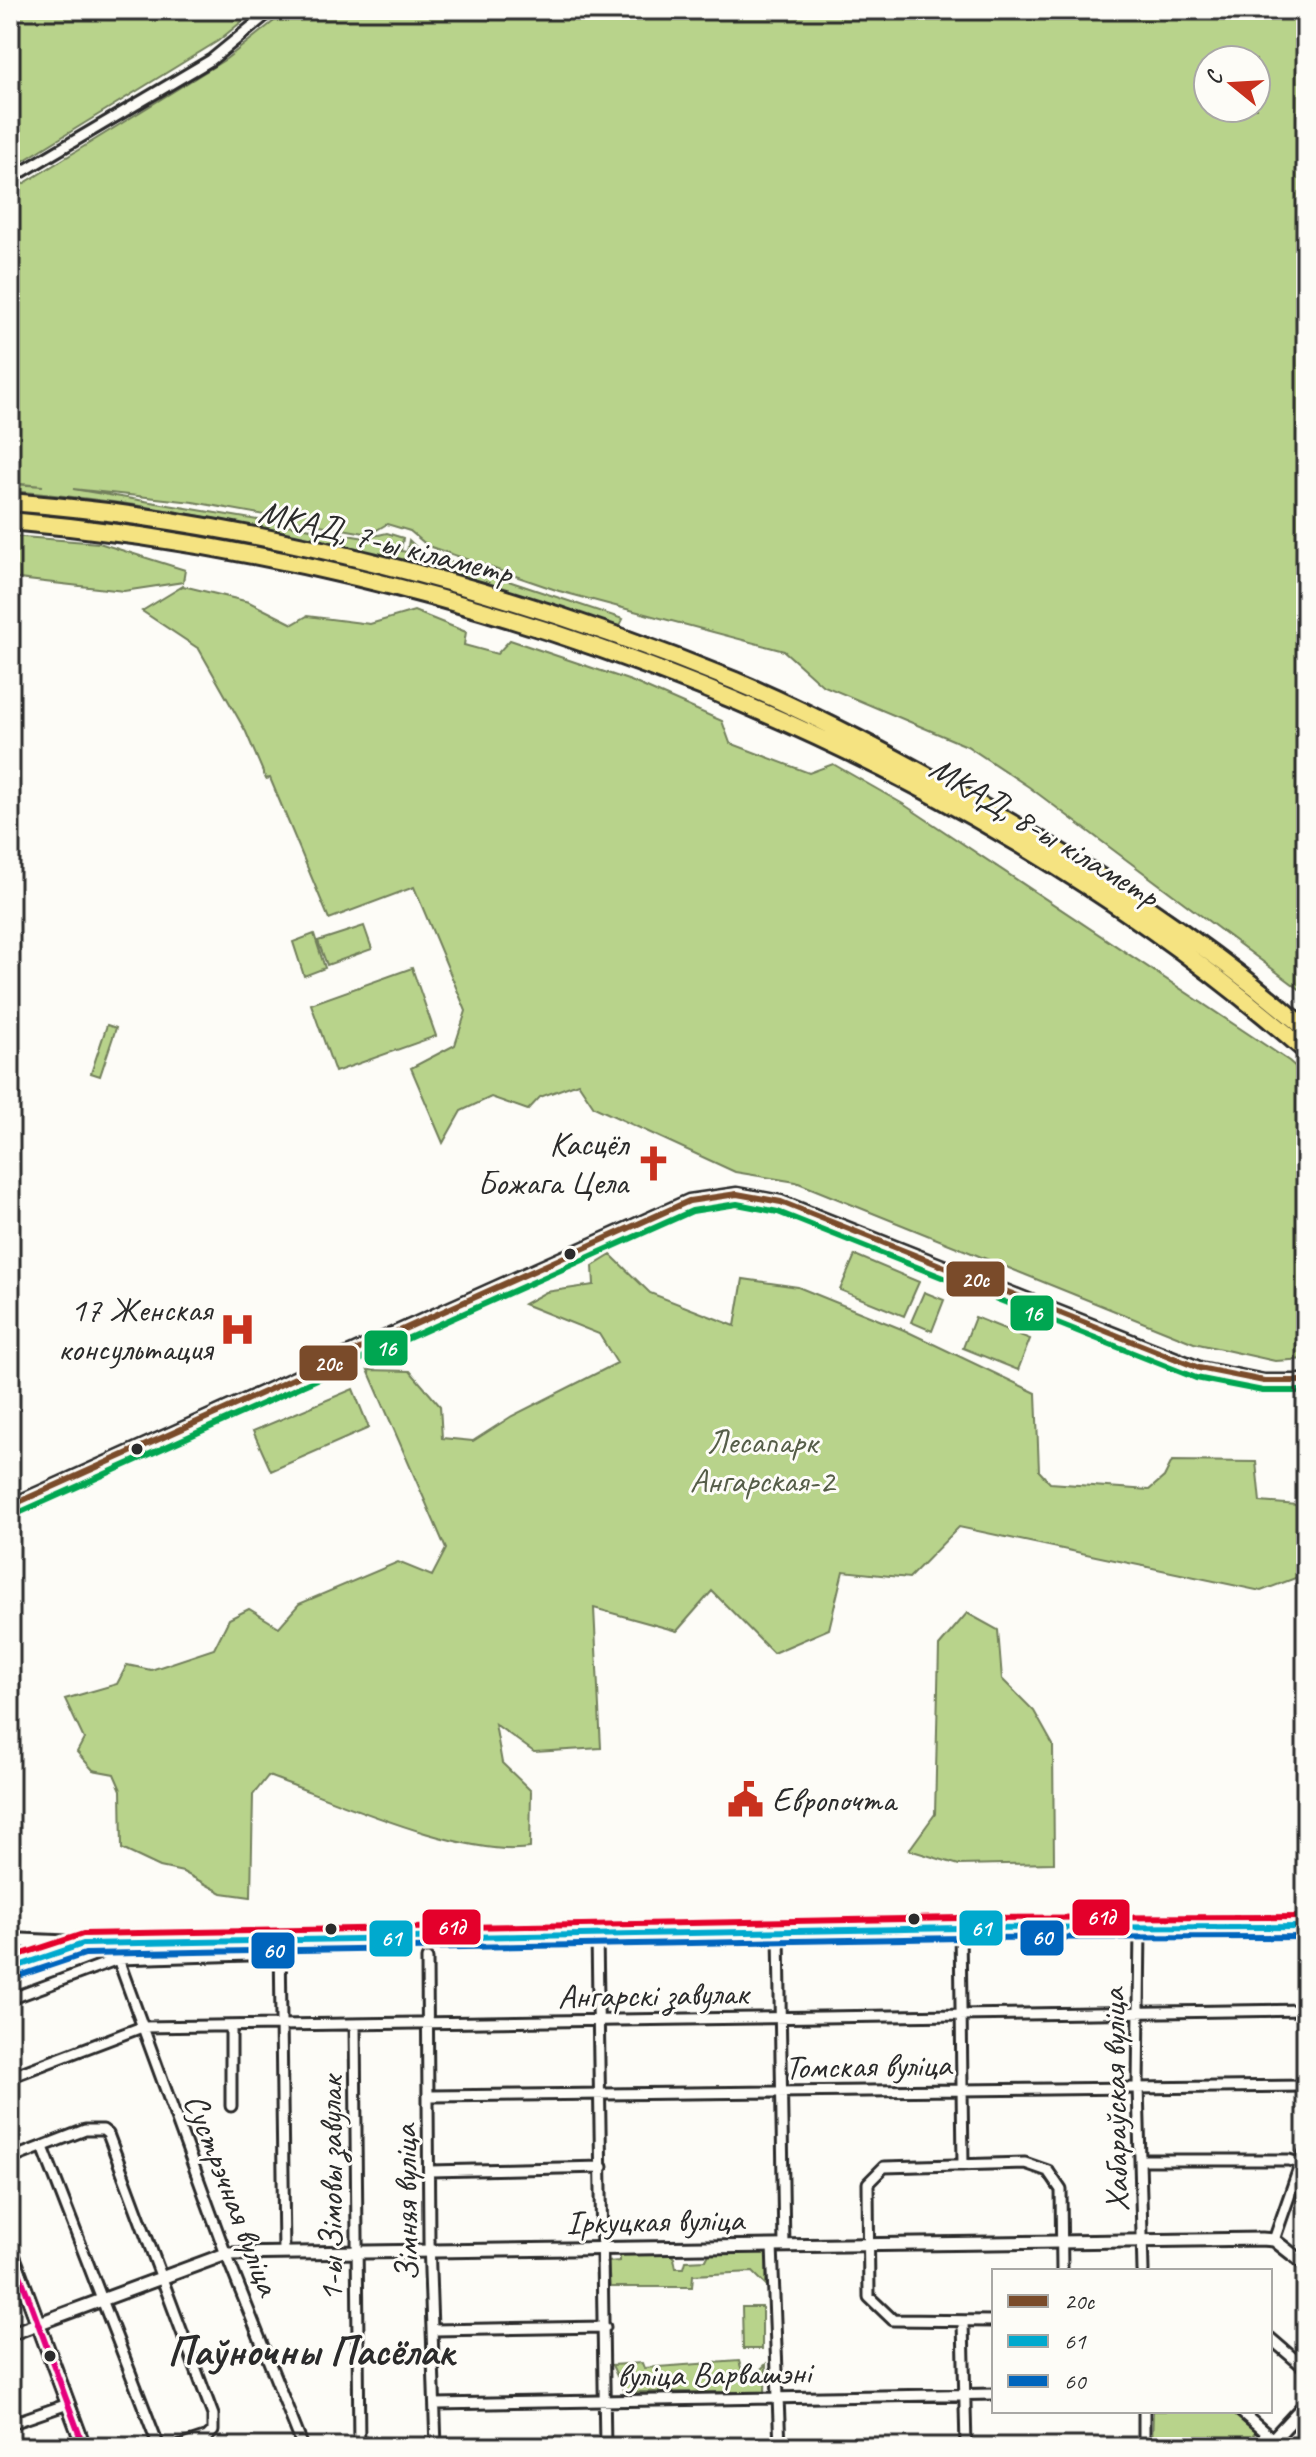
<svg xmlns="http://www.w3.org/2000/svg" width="1316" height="2457" viewBox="0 0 1316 2457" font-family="Caveat,sans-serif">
	<rect width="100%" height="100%" fill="#fdfcf7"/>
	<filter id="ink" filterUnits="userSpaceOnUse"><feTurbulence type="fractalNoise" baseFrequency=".0125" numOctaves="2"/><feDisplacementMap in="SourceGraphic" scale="16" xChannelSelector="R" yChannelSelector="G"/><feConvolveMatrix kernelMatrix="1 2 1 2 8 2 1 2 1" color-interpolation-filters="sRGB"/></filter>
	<g filter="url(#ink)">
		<path fill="#b8d38b" stroke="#727f5b" stroke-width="2" fill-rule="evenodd" d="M 10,10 L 256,10 L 218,41 L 10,169 Z
			M 288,10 L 1306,10 L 1306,994 L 1029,787 L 967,746 L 822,685 L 784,651 L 559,591 L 428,546 L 410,531 L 387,524 L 370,534 L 193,502 L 73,489 L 365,538 L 387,533 L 403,538 L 401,551 L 407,552 L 409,540 L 421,552 L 623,619 L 619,627 C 421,562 219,507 10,491 L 10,484 L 43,486 L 10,483 L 10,192 L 226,59 ZM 1208,60 L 1256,60 L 1256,108 L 1208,108 Z
			M 10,536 L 99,543 L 185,570 L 183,582 L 124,591 L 10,578 Z
			M 183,586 L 249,602 L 293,624 L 307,616 L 370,624 L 414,611 L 466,632 L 464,645 L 497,654 L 510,640 L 631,681 L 722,721 L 730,743 L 809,773 L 833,764 L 903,804 L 1289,1061 L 1306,1076 L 1306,1359 L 1275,1361 L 1194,1343 L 796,1182 L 735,1172 L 594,1107 L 578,1083 L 540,1097 L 528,1110 L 491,1097 L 461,1111 L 443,1143 L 411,1068 L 455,1045 L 466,1011 L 414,887 L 329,919 L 270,778 L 266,779 L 246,732 L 199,649 L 142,611 Z
			M 364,926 L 372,949 L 327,965 L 318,941 Z
			M 314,934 L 325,968 L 304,976 L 293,942 Z
			M 412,968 L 436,1036 L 335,1072 L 311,1004 Z
			M 107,1025 L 116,1028 L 100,1076 L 91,1073 Z
			M 611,1255 L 650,1293 L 735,1326 L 743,1279 L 798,1287 L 904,1330 L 1036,1393 L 1039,1471 L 1050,1483 L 1149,1490 L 1164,1477 L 1172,1461 L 1256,1462 L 1260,1502 L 1298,1505 L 1306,1502 L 1306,1574 L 1261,1591 L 959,1527 L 909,1578 L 843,1571 L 829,1629 L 773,1653 L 712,1591 L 677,1631 L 594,1608 L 601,1748 L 534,1752 L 495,1724 L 502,1763 L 531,1791 L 530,1848 C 463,1858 335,1800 268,1776 L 253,1795 L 251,1897 L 222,1893 L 183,1872 L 160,1867 L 122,1849 L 121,1790 L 114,1774 L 93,1770 L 77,1752 L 84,1739 L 65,1699 L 117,1684 L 127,1665 L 151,1670 L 214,1649 L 229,1619 L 249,1609 L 279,1627 L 299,1604 L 398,1562 L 432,1576 L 446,1549 L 368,1370 L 410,1371 L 440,1406 L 442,1438 L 473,1441 L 512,1416 L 617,1363 L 599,1334 L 524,1304 L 546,1292 L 594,1285 L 593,1266 Z
			M 855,1255 L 919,1282 L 904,1316 L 840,1290 Z
			M 924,1292 L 944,1300 L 932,1331 L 911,1322 Z
			M 975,1317 L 1030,1339 L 1018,1370 L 963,1348 Z
			M 353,1389 L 369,1428 L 271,1471 L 253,1431 Z
			M 967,1613 L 998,1630 L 1002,1679 L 1034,1711 L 1053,1745 L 1054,1863 L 959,1865 L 909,1850 L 935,1814 L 939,1646 Z
			M 667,2250 L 674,2258 L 676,2268 L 684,2268 L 686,2261 L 706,2260 L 711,2250 L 767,2252 L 766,2285 L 753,2272 L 693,2275 L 692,2287 L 610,2287 L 608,2262 L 620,2261 L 620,2253 Z
			M 742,2307 L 762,2307 L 762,2349 L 743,2349 Z
			M 739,2361 L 742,2371 L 757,2373 L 766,2364 L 765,2392 L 624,2392 L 612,2365 L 642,2363 L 644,2368 Z
			M 1153,2411 L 1231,2411 L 1256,2432 L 1243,2447 L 1152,2447 Z"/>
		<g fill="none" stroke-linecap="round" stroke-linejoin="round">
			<defs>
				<path id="minor" d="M 10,179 L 211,60 L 272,10
					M 960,1928 L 963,2165
					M 1140,1929 L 1138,2086 L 1143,2271
					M 779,1933 L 784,2246
					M 597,1935 L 605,2447
					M 280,1941 L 284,2253
					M 118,1959 L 224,2249 L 303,2447
					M 427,1959 L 429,2241 L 436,2447
					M 10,1999 L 118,1959 L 280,1954
					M 231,2026 L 231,2106
					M 355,2026 L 359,2447
					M 10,2077 L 142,2027 L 1306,2010
					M 431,2096 L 1306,2086
					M 43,2147 L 159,2447
					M 10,2159 L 85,2130 L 103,2130 L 108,2134 L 213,2415 L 213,2431 L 207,2437 L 177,2447
					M 1140,2160 L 1289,2160 L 1306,2165
					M 430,2171 L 602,2167
					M 1274,2240 L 1306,2148
					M 772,2246 L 780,2447
					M 994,2321 L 893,2320 L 869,2297 L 868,2183 L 884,2167 L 1025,2163 L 1048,2171 L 1061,2190 L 1062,2271
					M 963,2322 L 966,2447
					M 434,2330 L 605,2327
					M 1270,2338 L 1306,2369
					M 436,2404 L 994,2394
					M 1144,2411 L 1144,2447
					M 1240,2411 L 1282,2447
					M 10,2424 L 68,2404"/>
				<path id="tertiary" d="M 10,1506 L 689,1201 L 737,1194 L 781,1202 L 1199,1368 L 1264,1381 L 1306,1381
					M 10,2334 L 226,2254 L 1262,2239 L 1274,2240 L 1306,2265"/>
				<path id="secondary" d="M 10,1940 L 79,1943
					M 10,1969 L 83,1944 L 960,1928 L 1306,1927
					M 10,2248 L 84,2447
					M 1266,2447 L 1306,2404"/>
				<path id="trunk" d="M 10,502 C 254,521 509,588 735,681 C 820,717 903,762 983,807 C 1097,871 1207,943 1306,1029
					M 10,521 C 471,561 956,744 1306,1051"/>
			</defs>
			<use href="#minor" stroke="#2b2b2b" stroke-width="15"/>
			<use href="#tertiary" stroke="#2b2b2b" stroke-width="17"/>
			<use href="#secondary" stroke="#2b2b2b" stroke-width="18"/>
			<use href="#trunk" stroke="#2b2b2b" stroke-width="22"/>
			<use href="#minor" stroke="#fdfcf7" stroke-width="9"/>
			<use href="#tertiary" stroke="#fdfcf7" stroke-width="11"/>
			<use href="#secondary" stroke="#fdfcf7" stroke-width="12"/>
			<use href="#trunk" stroke="#f5e381" stroke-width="16"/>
			<defs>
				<path id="bus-1" d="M 10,1506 L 689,1201 L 737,1194 L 781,1202 L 1199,1368 L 1264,1381 L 1306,1381"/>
				<path id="bus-2" d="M 10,1969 L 83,1944 L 960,1928 L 1306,1927"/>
				<path id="bus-3" d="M 13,1978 L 85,1954 L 960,1938 L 1306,1937"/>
				<path id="bus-4" d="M 10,1958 L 83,1934 L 960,1918 L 1306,1917"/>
				<path id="bus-5" d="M 14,1515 L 692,1211 L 737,1204 L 778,1212 L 1196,1378 L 1263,1391 L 1306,1391"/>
				<path id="bus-6" d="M 10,2248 L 84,2447"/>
			</defs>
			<use href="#bus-1" stroke="#fdfcf7" stroke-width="12"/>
			<use href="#bus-2" stroke="#fdfcf7" stroke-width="12"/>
			<use href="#bus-3" stroke="#fdfcf7" stroke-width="12"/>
			<use href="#bus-4" stroke="#fdfcf7" stroke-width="12"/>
			<use href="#bus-5" stroke="#fdfcf7" stroke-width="12"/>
			<use href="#bus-6" stroke="#fdfcf7" stroke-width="12"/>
			<use href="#bus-1" stroke="#7a4b2a" stroke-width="6"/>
			<use href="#bus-2" stroke="#00a9ce" stroke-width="6"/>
			<use href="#bus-3" stroke="#0065bd" stroke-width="6"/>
			<use href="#bus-4" stroke="#e4002b" stroke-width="6"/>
			<use href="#bus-5" stroke="#00a651" stroke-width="6"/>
			<use href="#bus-6" stroke="#e5007d" stroke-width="6"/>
		</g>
	</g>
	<defs>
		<symbol id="church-bare" viewBox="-9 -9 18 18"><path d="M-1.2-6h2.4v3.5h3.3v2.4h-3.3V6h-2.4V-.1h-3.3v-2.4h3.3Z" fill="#c8321e" stroke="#fdfcf7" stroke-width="2.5" paint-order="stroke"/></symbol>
		<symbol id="hospital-bare" viewBox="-9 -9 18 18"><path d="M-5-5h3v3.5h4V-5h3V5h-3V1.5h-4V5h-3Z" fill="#c8321e" stroke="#fdfcf7" stroke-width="2.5" paint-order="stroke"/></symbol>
		<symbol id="civic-bare" viewBox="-9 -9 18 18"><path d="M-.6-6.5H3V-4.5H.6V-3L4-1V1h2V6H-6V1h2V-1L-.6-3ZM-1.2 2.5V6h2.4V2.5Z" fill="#c8321e" stroke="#fdfcf7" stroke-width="2.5" paint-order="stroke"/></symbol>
	</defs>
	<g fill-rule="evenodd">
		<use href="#church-bare" x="628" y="1138" width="51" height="51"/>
		<use href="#hospital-bare" x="212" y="1304" width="51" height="51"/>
		<use href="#civic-bare" x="720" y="1774" width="51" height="51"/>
	</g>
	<g fill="#2b2b2b" stroke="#fdfcf7" stroke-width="3">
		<circle cx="570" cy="1254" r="7"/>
		<circle cx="137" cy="1449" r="7"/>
		<circle cx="914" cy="1919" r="7"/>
		<circle cx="331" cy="1929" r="7"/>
		<circle cx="50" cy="2356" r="7"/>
	</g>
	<g text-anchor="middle" stroke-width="6" stroke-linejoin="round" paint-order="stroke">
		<g font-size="34" fill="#2b2b2b" stroke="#fdfcf7">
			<text transform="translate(386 541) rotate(14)" y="12">МКАД, 7-ы кіламетр</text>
			<text transform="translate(1045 831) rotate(31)" y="12">МКАД, 8-ы кіламетр</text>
			<text transform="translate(653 1994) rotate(-1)" y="12">Ангарскі завулак</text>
			<text transform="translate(868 2065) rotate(-1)" y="12">Томская вуліца</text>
			<text transform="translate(1114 2100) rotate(-91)" y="12">Хабараўская вуліца</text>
			<text transform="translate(330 2189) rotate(-90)" y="12">1-ы Зімовы завулак</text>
			<text transform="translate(233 2194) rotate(69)" y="12">Сустрэчная вуліца</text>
			<text transform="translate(405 2203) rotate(-91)" y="12">Зімняя вуліца</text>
			<text transform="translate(655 2220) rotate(-1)" y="12">Іркуцкая вуліца</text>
			<text transform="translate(714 2373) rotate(-1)" y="12">вуліца Варвашэні</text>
		</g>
		<g font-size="34" fill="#2b2b2b" stroke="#fdfcf7" text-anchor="end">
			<text x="628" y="1155">Касцёл<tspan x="628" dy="39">Божага Цела</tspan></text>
			<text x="212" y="1321">17 Женская<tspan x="212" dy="39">консультация</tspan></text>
			<text x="772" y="1811" text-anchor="start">Европочта</text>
		</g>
		<g font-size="34" fill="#555d48" stroke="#fdfcf7">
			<text x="762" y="1453">Лесапарк<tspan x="762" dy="39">Ангарская-2</tspan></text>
		</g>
		<g font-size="42" font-weight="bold" fill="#2b2b2b" stroke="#fdfcf7">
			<text x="311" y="2365">Паўночны Пасёлак</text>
		</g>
	</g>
	<g stroke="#fdfcf7" stroke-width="3">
		<rect x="945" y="1260" width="61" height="38" rx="8" fill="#7a4b2a"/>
		<rect x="1009" y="1294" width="46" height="38" rx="8" fill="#00a651"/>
		<rect x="363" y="1329" width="46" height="38" rx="8" fill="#00a651"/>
		<rect x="298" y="1344" width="61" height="38" rx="8" fill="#7a4b2a"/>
		<rect x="1071" y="1898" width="60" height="39" rx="8" fill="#e4002b"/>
		<rect x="421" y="1908" width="61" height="38" rx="8" fill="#e4002b"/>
		<rect x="958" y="1909" width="46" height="38" rx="8" fill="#00a9ce"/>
		<rect x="1019" y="1919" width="46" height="38" rx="8" fill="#0065bd"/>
		<rect x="368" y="1919" width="46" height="39" rx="8" fill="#00a9ce"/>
		<rect x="250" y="1931" width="46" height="39" rx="8" fill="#0065bd"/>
	</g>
	<g font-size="22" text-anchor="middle" font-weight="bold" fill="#fff">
		<text x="975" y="1287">20с</text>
		<text x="1032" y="1321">16</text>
		<text x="386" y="1356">16</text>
		<text x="328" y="1371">20с</text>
		<text x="1101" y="1925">61д</text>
		<text x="451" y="1935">61д</text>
		<text x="981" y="1936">61</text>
		<text x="1042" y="1945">60</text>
		<text x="391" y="1946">61</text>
		<text x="273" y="1958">60</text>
	</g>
	<rect width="1316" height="2457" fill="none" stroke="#fdfcf7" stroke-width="40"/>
	<rect x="20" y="20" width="1276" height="2417" fill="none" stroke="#2b2b2b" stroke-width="3" filter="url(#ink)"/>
	<rect x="992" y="2269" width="280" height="144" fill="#fdfcf7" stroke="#a9a8a5" stroke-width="2"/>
	<rect x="1008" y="2295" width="40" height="12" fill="#7a4b2a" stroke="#a9a8a5" stroke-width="2"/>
	<text x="1064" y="2309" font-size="24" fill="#2b2b2b">20с</text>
	<rect x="1008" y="2335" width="40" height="12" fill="#00a9ce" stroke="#a9a8a5" stroke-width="2"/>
	<text x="1064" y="2349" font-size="24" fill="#2b2b2b">61</text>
	<rect x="1008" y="2375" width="40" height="12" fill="#0065bd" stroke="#a9a8a5" stroke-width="2"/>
	<text x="1064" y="2389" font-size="24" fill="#2b2b2b">60</text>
	<g transform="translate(1232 84) rotate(288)"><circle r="38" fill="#fdfcf7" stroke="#a9a8a5" stroke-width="2"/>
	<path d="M0-6L14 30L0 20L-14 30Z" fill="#c8321e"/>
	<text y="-12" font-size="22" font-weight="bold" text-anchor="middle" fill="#2b2b2b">С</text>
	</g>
</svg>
